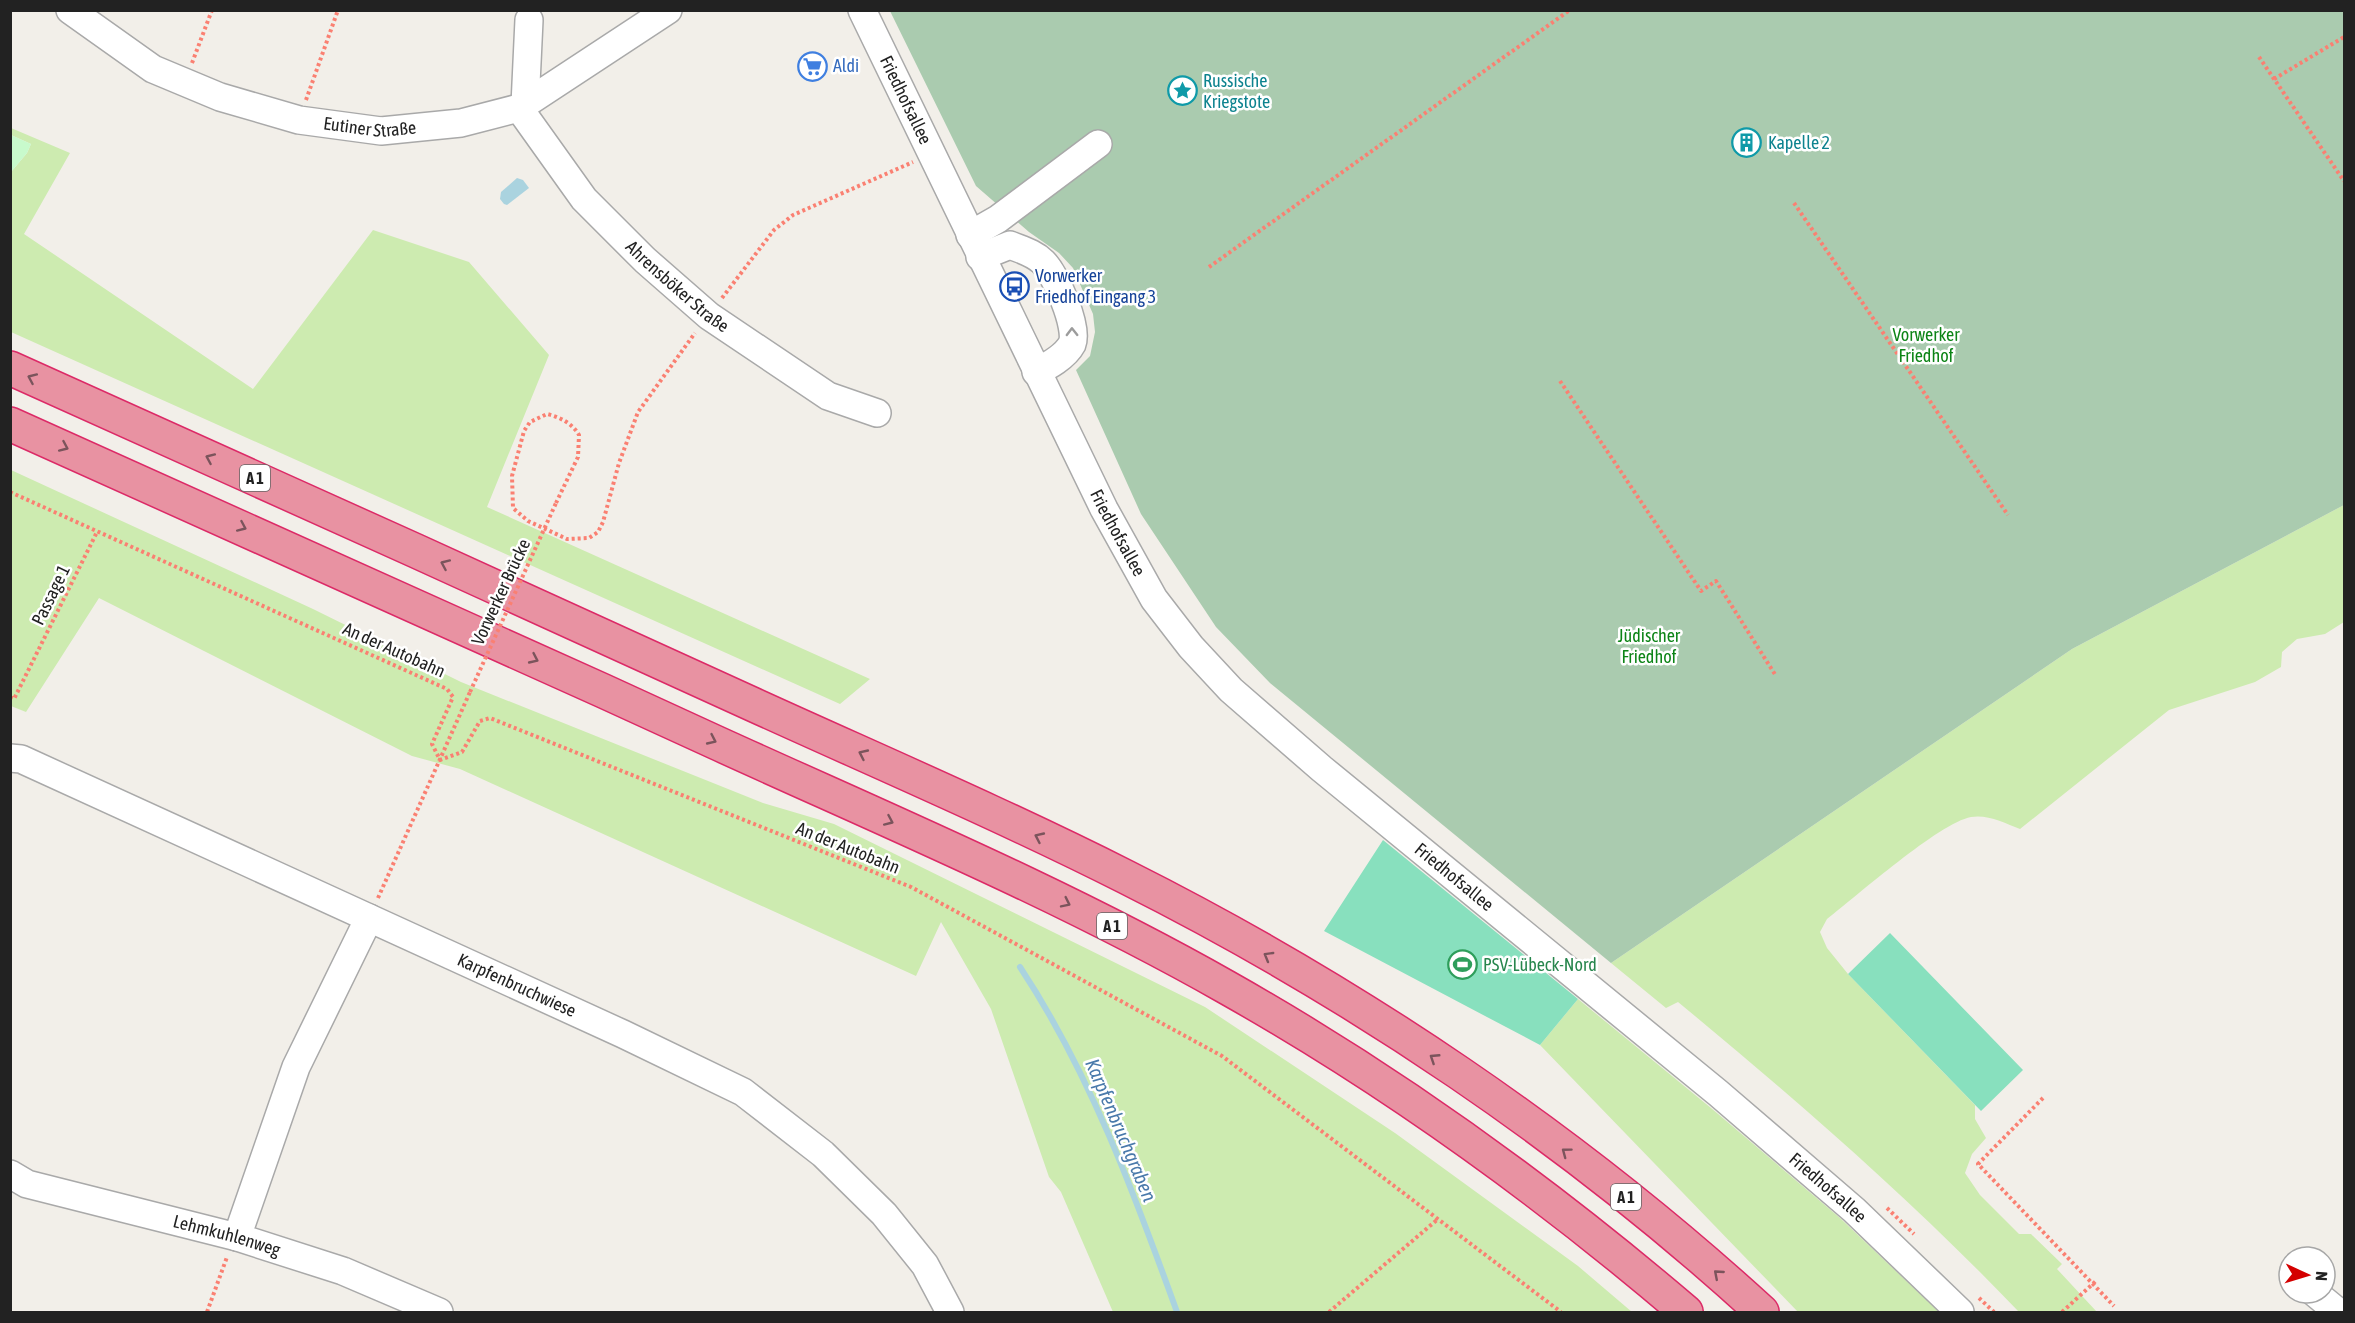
<svg xmlns="http://www.w3.org/2000/svg" width="2355" height="1323" viewBox="0 0 2355 1323" font-family="'Asap Condensed',sans-serif">
	<rect width="100%" height="100%" fill="#f2efe9"/>
	<path fill="#cdebb0" d="M 11,128 L 70,153 L 24,234 L 253,389 L 373,230 L 469,262 L 549,355 L 487,507 L 870,679 L 840,704 L 11,332 L 11,172 L 27,153 L 31,144 L 11,135 Z
		M 11,470 L 313,609 L 461,682 L 763,803 L 834,824 L 1205,1007 L 1395,1133 L 1578,1266 L 1632,1312 L 1113,1312 L 1061,1192 L 1049,1177 L 991,1009 L 941,922 L 916,976 L 460,769 L 412,756 L 99,598 L 26,712 L 11,706 Z
		M 2344,505 L 2344,622 L 2325,634 L 2297,639 L 2282,652 L 2281,667 L 2255,682 L 2169,710 L 2020,829 C 2005,823 1987,814 1971,817 C 1939,823 1857,896 1827,919 L 1820,932 L 1827,948 L 1848,974 L 1975,1105 L 1975,1119 L 1986,1138 L 1972,1154 L 1965,1173 L 1980,1195 L 2019,1234 L 2031,1234 L 2062,1264 L 2057,1269 L 2097,1312 L 2019,1312 C 1913,1201 1797,1100 1678,1002 L 1666,1008 L 1611,963 L 2072,649 Z
		M 1578,999 L 1711,1108 L 1840,1218 L 1939,1312 L 1798,1312 L 1540,1045 Z"/>
	<path fill="#aacbaf" d="M 890,11 L 2344,11 L 2344,505 L 2072,649 L 1611,963 L 1270,683 L 1216,627 L 1141,514 L 1076,370 L 1090,356 L 1095,332 L 1093,314 L 1073,268 L 1059,253 L 1029,232 L 976,186 Z"/>
	<path fill="#c8facc" d="M 11,135 L 31,144 L 27,153 L 11,172 Z"/>
	<path fill="#88e0be" d="M 1383,840 L 1578,999 L 1540,1045 L 1324,931 Z
		M 1890,933 L 2023,1070 L 1981,1111 L 1848,974 Z"/>
	<path fill="#aad3df" d="M 517,178 L 523,180 L 529,188 L 507,205 L 504,204 L 500,199 L 501,192 Z"/>
	<g fill="none" stroke-linecap="round" stroke-linejoin="round">
		<path stroke="#aad3df" stroke-width="6" d="M 1020,967 C 1090,1073 1134,1193 1177,1312"/>
		<defs>
			<g id="minor">
				<path id="s1" d="M 70,10 L 153,69 L 220,97 L 299,120 L 381,131 L 461,123 L 519,108 L 668,10"/>
				<path id="s2" d="M 862,10 L 1104,509 L 1154,599 L 1191,647 L 1231,690 L 1322,769 L 1718,1093 L 1854,1210 L 1960,1312"/>
				<path d="M 525,105 L 529,20"/>
				<path id="s3" d="M 519,108 L 584,199 L 645,260 L 709,316 L 828,396 L 877,413"/>
				<path d="M 970,235 L 998,219 L 1098,144"/>
				<path d="M 980,257 L 1010,245 C 1022,250 1034,253 1043,262 C 1055,274 1079,327 1072,344 C 1065,357 1048,366 1036,372"/>
				<path id="s4" d="M 10,758 L 21,759 L 623,1034 L 743,1092 L 823,1154 L 884,1214 L 925,1265 L 950,1312"/>
				<path id="s5" d="M 10,1174 L 27,1184 L 237,1237 L 343,1271 L 439,1312"/>
				<path d="M 237,1237 L 296,1067 L 369,918"/>
				<path d="M 2315,1293 L 2338,1312"/>
			</g>
			<path id="highway" d="M 10,368 C 258,479 505,591 752,704 C 877,761 1003,815 1126,877 C 1355,992 1573,1139 1762,1312
				M 10,424 C 246,529 482,635 717,743 C 888,821 1062,894 1226,987 C 1391,1080 1543,1190 1686,1312"/>
		</defs>
		<use href="#minor" stroke="#a9a9a9" stroke-width="30"/>
		<use href="#highway" stroke="#dc2a67" stroke-width="36"/>
		<path stroke="#fa8072" stroke-width="4" stroke-dasharray="3 3" stroke-linecap="butt" d="M 2259,57 L 2344,181
			M 192,63 L 212,10
			M 2274,79 L 2344,37
			M 306,100 L 338,10
			M 1794,203 L 2008,515
			M 1209,267 L 1570,10
			M 722,298 L 774,230 L 793,215 L 913,162
			M 1560,381 L 1701,591 L 1716,581 L 1776,676
			M 10,492 L 447,689 L 453,697 L 432,744 L 440,760 L 462,752 L 480,721 L 490,718 L 911,887 L 1222,1056 L 1561,1312
			M 556,503 L 578,457 L 579,435 C 573,424 560,417 547,414 L 530,422 L 524,431 L 512,476 L 513,508 L 528,521 L 567,539 L 589,538 L 598,532 L 603,522 L 619,463 L 638,412 L 695,333
			M 10,697 L 14,699 L 97,532
			M 378,898 L 470,692
			M 2043,1098 L 1978,1164 L 2114,1306
			M 1887,1208 L 1914,1234
			M 1979,1298 L 1994,1312
			M 207,1312 L 227,1257
			M 1329,1312 L 1438,1219
			M 2062,1312 L 2097,1280"/>
		<use href="#minor" stroke="#fff" stroke-width="27"/>
		<use href="#highway" stroke="#e892a2" stroke-width="33"/>
		<path stroke="#fa8072" stroke-width="4" stroke-dasharray="3 3" stroke-linecap="butt" d="M 470,692 L 556,503"/>
	</g>
	<defs><path id="oneway-chevron" d="M-2-3.5L2.5 0L-2 3.5" fill="none" stroke-width="1.6" stroke-linecap="round" stroke-linejoin="round" transform="scale(1.5)"/></defs>
	<use stroke="#9c9c9c" href="#oneway-chevron" transform="translate(1072 332) rotate(-91)"/>
	<g stroke="#7b545c">
		<use href="#oneway-chevron" transform="translate(32 378) rotate(-156)"/>
		<use href="#oneway-chevron" transform="translate(64 447) rotate(24)"/>
		<use href="#oneway-chevron" transform="translate(210 458) rotate(-156)"/>
		<use href="#oneway-chevron" transform="translate(242 527) rotate(24)"/>
		<use href="#oneway-chevron" transform="translate(445 564) rotate(-156)"/>
		<use href="#oneway-chevron" transform="translate(534 659) rotate(25)"/>
		<use href="#oneway-chevron" transform="translate(712 740) rotate(25)"/>
		<use href="#oneway-chevron" transform="translate(863 754) rotate(-155)"/>
		<use href="#oneway-chevron" transform="translate(889 821) rotate(24)"/>
		<use href="#oneway-chevron" transform="translate(1039 837) rotate(-155)"/>
		<use href="#oneway-chevron" transform="translate(1066 903) rotate(26)"/>
		<use href="#oneway-chevron" transform="translate(1268 956) rotate(-150)"/>
		<use href="#oneway-chevron" transform="translate(1434 1058) rotate(-147)"/>
		<use href="#oneway-chevron" transform="translate(1566 1152) rotate(-143)"/>
		<use href="#oneway-chevron" transform="translate(1718 1274) rotate(-139)"/>
	</g>
	<defs>
		<symbol id="supermarket-ring" viewBox="-11 -11 22 22"><circle r="9.5" fill="#fff" stroke="#3f7fe0" stroke-width="1.5"/><path d="M-6-5.5h2.5l.6 2H6L4.5 2H-2.5L-4.4-4H-6ZM-1.5 3.2a1.3 1.3 0 1 0 .1 0ZM3 3.2a1.3 1.3 0 1 0 .1 0Z" fill="#3f7fe0"/></symbol>
		<symbol id="sight-ring" viewBox="-11 -11 22 22"><circle r="9.5" fill="#fff" stroke="#0f9aa8" stroke-width="1.5"/><path d="M0-6L1.8-2.2L6-1.7L2.9 1.2L3.7 5.4L0 3.3L-3.7 5.4L-2.9 1.2L-6-1.7L-1.8-2.2Z" fill="#0f9aa8"/></symbol>
		<symbol id="building-ring" viewBox="-11 -11 22 22"><circle r="9.5" fill="#fff" stroke="#0f9aa8" stroke-width="1.5"/><path d="M-4-6H4V6H1V3H-1V6H-4ZM-2.5-4.3h1.7v1.8h-1.7ZM.8-4.3h1.7v1.8H.8ZM-2.5-1h1.7V.8h-1.7ZM.8-1h1.7V.8H.8Z" fill="#0f9aa8"/></symbol>
		<symbol id="bus-ring" viewBox="-11 -11 22 22"><circle r="9.5" fill="#fff" stroke="#1a4fb4" stroke-width="1.5"/><path d="M-5-6H5V4H4V6H2V4H-2V6H-4V4H-5ZM-3.5-4V0h7V-4ZM-3.5 1.2v1.5H-2V1.2ZM2 1.2v1.5H3.5V1.2Z" fill="#1a4fb4"/></symbol>
		<symbol id="stadium-ring" viewBox="-11 -11 22 22"><circle r="9.5" fill="#fff" stroke="#2e9e5b" stroke-width="1.5"/><path d="M0-5a6.5 5 0 1 0 0 10a6.5 5 0 1 0 0-10ZM-3.5-1.8h7v3.6h-7Z" fill="#2e9e5b"/></symbol>
	</defs>
	<g fill-rule="evenodd">
		<use href="#supermarket-ring" x="796" y="50" width="33" height="33"/>
		<use href="#sight-ring" x="1166" y="74" width="33" height="33"/>
		<use href="#building-ring" x="1730" y="126" width="33" height="33"/>
		<use href="#bus-ring" x="998" y="270" width="33" height="33"/>
		<use href="#stadium-ring" x="1446" y="948" width="33" height="33"/>
	</g>
	<g text-anchor="middle" stroke-width="5" stroke-linejoin="round" paint-order="stroke">
		<g fill="#fff" stroke="#646464" stroke-width="1.5">
			<rect x="240" y="465" width="30" height="26" rx="4.5"/>
			<rect x="1097" y="913" width="30" height="26" rx="4.5"/>
			<rect x="1611" y="1184" width="30" height="26" rx="4.5"/>
		</g>
		<g font-size="16" font-weight="bold" fill="#222">
			<text x="255" y="484">A 1</text>
			<text x="1112" y="932">A 1</text>
			<text x="1626" y="1203">A 1</text>
		</g>
		<g font-size="18" fill="#366cbe" stroke="#fff" text-anchor="start">
			<text x="833" y="72">Aldi</text>
		</g>
		<g font-size="18" fill="#0d838f" stroke="#fff" text-anchor="start">
			<text x="1203" y="87">Russische<tspan x="1203" dy="21">Kriegstote</tspan></text>
			<text x="1768" y="149">Kapelle 2</text>
		</g>
		<g font-size="18" fill="#222" stroke="#fff">
			<text dy="6" stroke="none"><textPath href="#s2" startOffset="100">Friedhofsallee</textPath></text>
			<text dy="6" stroke="none"><textPath href="#s1" startOffset="328">Eutiner Straße</textPath></text>
			<text dy="6" stroke="none"><textPath href="#s3" startOffset="240">Ahrensböker Straße</textPath></text>
			<text dy="6" stroke="none"><textPath href="#s2" startOffset="582">Friedhofsallee</textPath></text>
			<text transform="translate(501 592) rotate(-65)" y="6">Vorwerker Brücke</text>
			<text transform="translate(51 595) rotate(-64)" y="6">Passage 1</text>
			<text transform="translate(394 650) rotate(24)" y="6">An der Autobahn</text>
			<text transform="translate(848 848) rotate(22)" y="6">An der Autobahn</text>
			<text dy="6" stroke="none"><textPath href="#s2" startOffset="1068">Friedhofsallee</textPath></text>
			<text dy="6" stroke="none"><textPath href="#s4" startOffset="556">Karpfenbruchwiese</textPath></text>
			<text dy="6" stroke="none"><textPath href="#s2" startOffset="1554">Friedhofsallee</textPath></text>
			<text dy="6" stroke="none"><textPath href="#s5" startOffset="226">Lehmkuhlenweg</textPath></text>
		</g>
		<g font-size="18" fill="#164399" stroke="#fff" text-anchor="start">
			<text x="1035" y="282">Vorwerker<tspan x="1035" dy="21">Friedhof Eingang 3</tspan></text>
		</g>
		<g font-size="18" fill="#0c8416" stroke="#fff">
			<text x="1926" y="341">Vorwerker<tspan x="1926" dy="21">Friedhof</tspan></text>
			<text x="1649" y="642">Jüdischer<tspan x="1649" dy="21">Friedhof</tspan></text>
		</g>
		<g font-size="18" fill="#27864d" stroke="#fff" text-anchor="start">
			<text x="1483" y="971">PSV-Lübeck-Nord</text>
		</g>
		<g font-size="20" font-style="italic" fill="#4a7aab" stroke="#fff">
			<text transform="translate(1121 1130) rotate(67)" y="7">Karpfenbruchgraben</text>
		</g>
	</g>
	<rect width="2355" height="1323" fill="none" stroke="#222222" stroke-width="24"/>
	<g transform="translate(2307 1275) rotate(94)"><circle r="28" fill="#ffffff" stroke="#a7a7a7" stroke-width="1.5"/>
	<path d="M0-4.5L10 22L0 15L-10 22Z" fill="#d40000"/>
	<text y="-9" font-size="16" font-weight="bold" text-anchor="middle" fill="#222222">N</text>
	</g>
</svg>
